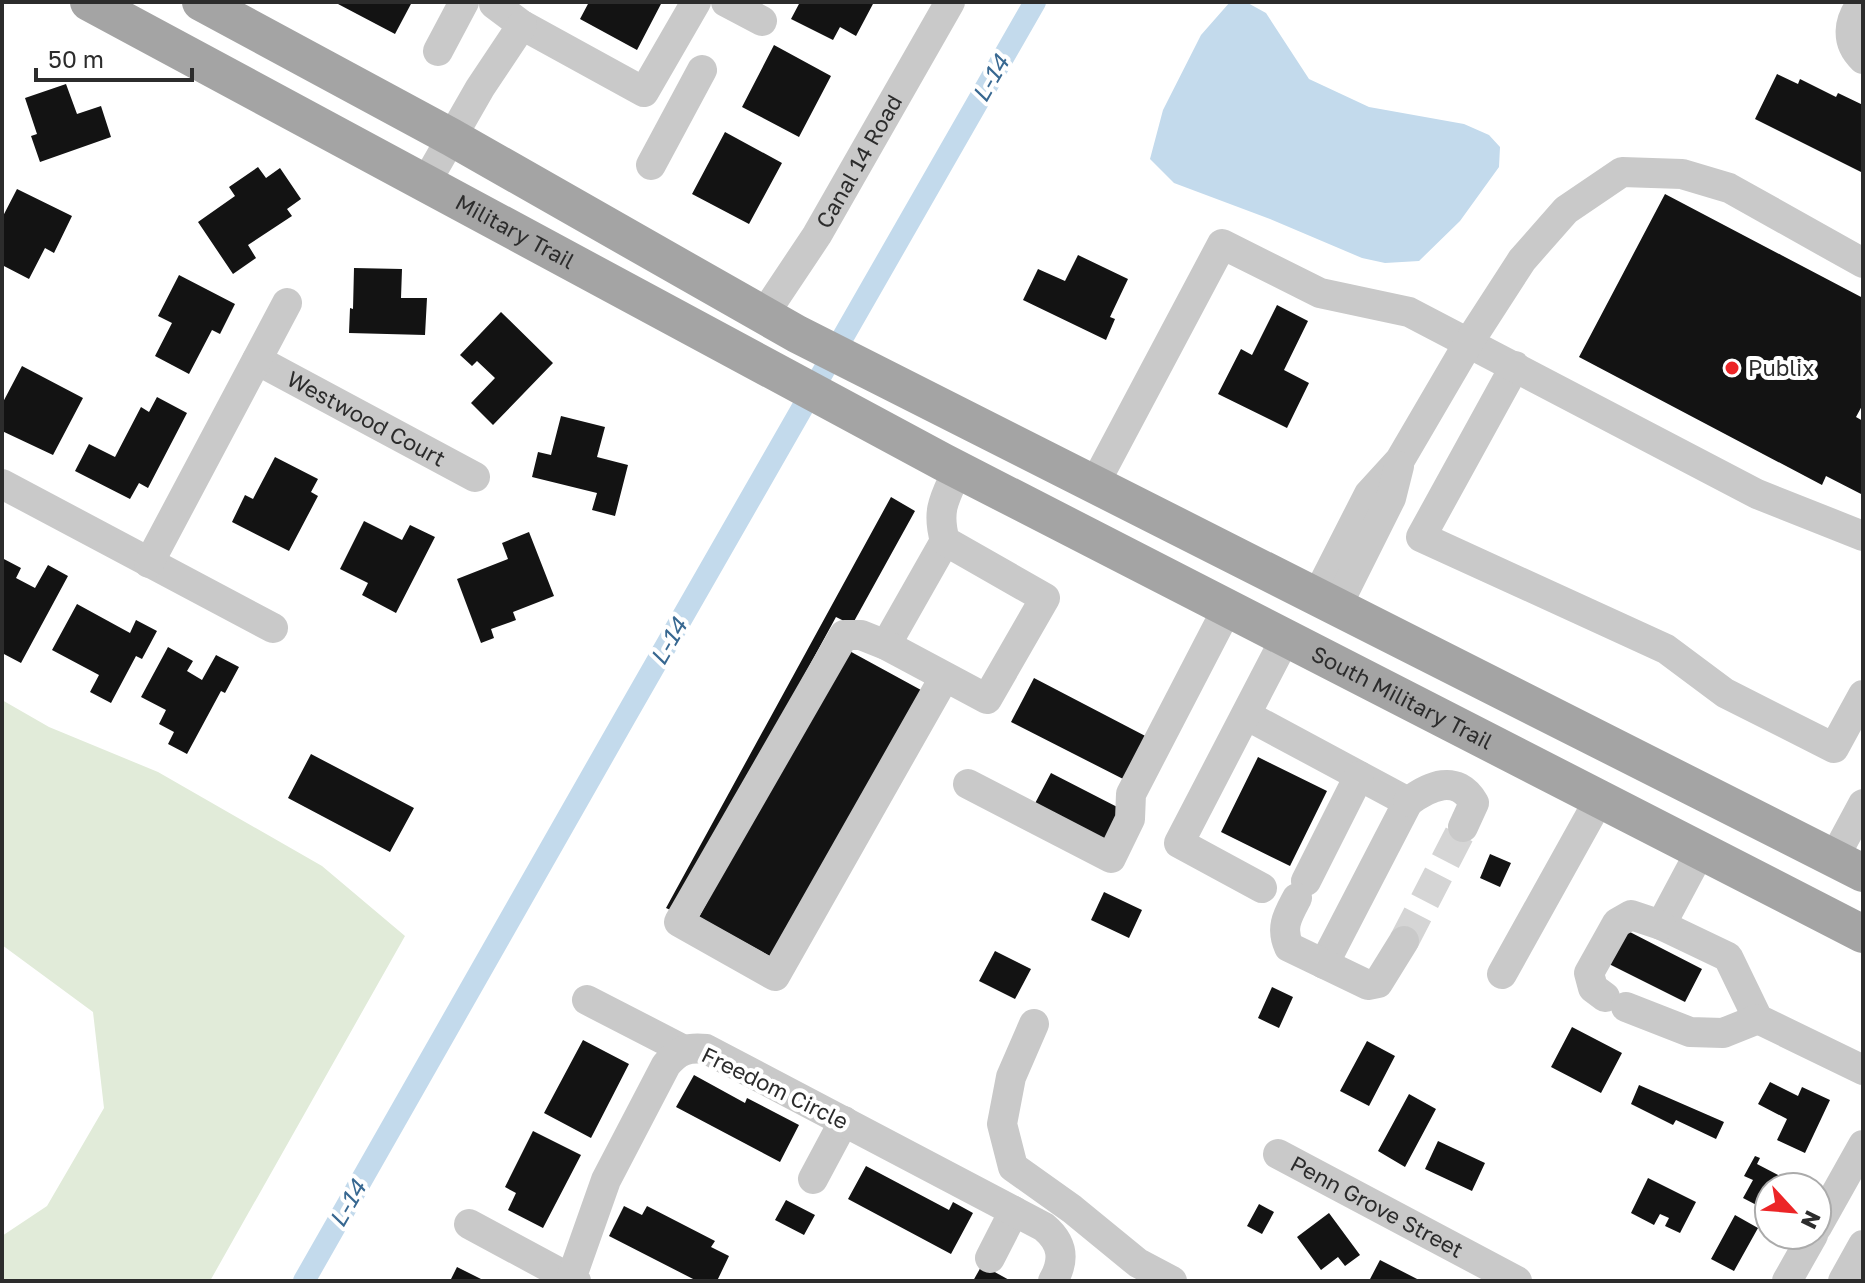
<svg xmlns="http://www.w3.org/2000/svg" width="1865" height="1283" viewBox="0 0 1865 1283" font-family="'Golos Text',sans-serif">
	<rect width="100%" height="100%" fill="#fff"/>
	<path fill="#e1ebd9" d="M 2,700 L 49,727 L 158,772 L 322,866 L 405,936 L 210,1281 L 2,1281 L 2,1236 L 47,1206 L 104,1108 L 93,1012 L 2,945 Z"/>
	<path fill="#c3daec" d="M 1230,2 L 1246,2 L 1266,13 L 1309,79 L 1369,107 L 1464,124 L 1489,135 L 1500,147 L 1499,167 L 1460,221 L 1419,261 L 1385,263 L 1362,258 L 1270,219 L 1174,183 L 1150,159 L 1163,110 L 1201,35 Z"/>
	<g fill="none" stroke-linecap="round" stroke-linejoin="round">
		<path stroke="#c3daec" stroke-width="22" d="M 304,1281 C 545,853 792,429 1035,2"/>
	</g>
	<path fill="#131313" d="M 339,2 L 412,2 L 395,34 L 338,4 Z
		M 589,2 L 662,2 L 637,50 L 580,19 Z
		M 800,2 L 874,2 L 856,36 L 840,27 L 833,40 L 791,19 Z
		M 774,45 L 831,76 L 799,137 L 742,107 Z
		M 1777,74 L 1798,84 L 1800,79 L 1836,97 L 1838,93 L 1863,105 L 1863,173 L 1755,119 Z
		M 66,84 L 77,114 L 101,106 L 111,137 L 40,162 L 31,136 L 37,134 L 25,98 Z
		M 725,132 L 782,163 L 749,224 L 692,194 Z
		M 258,167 L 266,178 L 280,168 L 301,199 L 287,209 L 292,216 L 248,245 L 256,258 L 233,274 L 198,222 L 235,196 L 229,187 Z
		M 17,189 L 72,216 L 54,253 L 45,248 L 29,279 L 2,265 L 2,218 Z
		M 1665,194 L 1863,298 L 1863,404 L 1856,417 L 1863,421 L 1863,495 L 1826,476 L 1822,485 L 1579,357 Z
		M 1078,255 L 1128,279 L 1110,317 L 1115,319 L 1106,340 L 1023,300 L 1038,269 L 1065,281 Z
		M 354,268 L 402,269 L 401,298 L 427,298 L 425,335 L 349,333 L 350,308 L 353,309 Z
		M 179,275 L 235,304 L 220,334 L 212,330 L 189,374 L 155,356 L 172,323 L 158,316 Z
		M 1277,305 L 1308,321 L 1284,370 L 1309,383 L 1287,428 L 1218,394 L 1241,349 L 1252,355 Z
		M 501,312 L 553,363 L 493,425 L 471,403 L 495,378 L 477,361 L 472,366 L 460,355 Z
		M 22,366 L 83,398 L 53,455 L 2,431 L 2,404 Z
		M 157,397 L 187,413 L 148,488 L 139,483 L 130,499 L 75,471 L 89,444 L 115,457 L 141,407 L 149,412 Z
		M 561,416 L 605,427 L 597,457 L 628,465 L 615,516 L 592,510 L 597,493 L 532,477 L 538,452 L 551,455 Z
		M 275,457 L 318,479 L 311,492 L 318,496 L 289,551 L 232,522 L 245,495 L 253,499 Z
		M 891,497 L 915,511 L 852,625 L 836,617 L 675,912 L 666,908 Z
		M 364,521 L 402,540 L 410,525 L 435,537 L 396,613 L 362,595 L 368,583 L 340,569 Z
		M 529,532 L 554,596 L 513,612 L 516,620 L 491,629 L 494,638 L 481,643 L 457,579 L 508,559 L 502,543 Z
		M 2,558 L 21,568 L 16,578 L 35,588 L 48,565 L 68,576 L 21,663 L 2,653 Z
		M 77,604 L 130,633 L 136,620 L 157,631 L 142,659 L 136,656 L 111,703 L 90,692 L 99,675 L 52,650 Z
		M 168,647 L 193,661 L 187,671 L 202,680 L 216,655 L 239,667 L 225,693 L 221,691 L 187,754 L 168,744 L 174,732 L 159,724 L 166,710 L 141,697 Z
		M 844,648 L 921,690 L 775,959 L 699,917 Z
		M 1034,678 L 1153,740 L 1131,783 L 1011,722 Z
		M 311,754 L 414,808 L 390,852 L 288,798 Z
		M 1258,757 L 1327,791 L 1290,866 L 1221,832 Z
		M 1051,773 L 1125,811 L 1105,849 L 1031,811 Z
		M 1490,854 L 1511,863 L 1500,887 L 1480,878 Z
		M 1104,892 L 1142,910 L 1129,938 L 1091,920 Z
		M 1626,930 L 1702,969 L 1685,1002 L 1609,964 Z
		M 995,951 L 1031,969 L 1015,999 L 979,981 Z
		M 1272,987 L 1293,997 L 1279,1028 L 1258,1018 Z
		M 1572,1027 L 1622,1053 L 1601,1093 L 1551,1067 Z
		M 583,1040 L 629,1064 L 591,1138 L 544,1113 Z
		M 1367,1041 L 1395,1056 L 1369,1106 L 1340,1091 Z
		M 694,1075 L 745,1103 L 747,1098 L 799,1125 L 780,1162 L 676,1107 Z
		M 1770,1082 L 1798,1096 L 1802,1087 L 1830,1100 L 1805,1153 L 1777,1140 L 1787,1119 L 1758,1104 Z
		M 1639,1085 L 1724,1122 L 1716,1139 L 1676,1120 L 1673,1125 L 1631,1104 Z
		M 1409,1094 L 1436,1109 L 1405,1167 L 1378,1151 Z
		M 533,1131 L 581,1155 L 543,1228 L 508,1210 L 516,1193 L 505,1187 Z
		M 1438,1141 L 1485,1163 L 1472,1191 L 1425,1169 Z
		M 1755,1156 L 1760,1158 L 1757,1164 L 1784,1178 L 1780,1187 L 1769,1187 L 1768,1211 L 1743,1198 L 1753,1180 L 1744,1176 Z
		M 866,1166 L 949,1210 L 953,1202 L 973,1213 L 951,1254 L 848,1199 Z
		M 1648,1178 L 1696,1202 L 1680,1233 L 1665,1226 L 1669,1218 L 1660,1214 L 1654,1225 L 1631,1213 Z
		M 786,1200 L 815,1215 L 804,1235 L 775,1220 Z
		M 1259,1204 L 1274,1212 L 1262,1234 L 1247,1226 Z
		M 624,1206 L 642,1215 L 647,1206 L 715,1241 L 711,1247 L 729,1256 L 717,1281 L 697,1281 L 609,1236 Z
		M 1329,1213 L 1360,1255 L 1345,1266 L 1338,1257 L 1321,1270 L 1297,1237 Z
		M 1735,1215 L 1758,1228 L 1734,1271 L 1711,1259 Z
		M 1380,1260 L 1421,1281 L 1369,1281 Z
		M 982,1265 L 1011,1281 L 973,1281 Z
		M 457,1267 L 485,1281 L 450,1281 Z"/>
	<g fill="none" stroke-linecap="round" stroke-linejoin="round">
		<path stroke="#d5d5d5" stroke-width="30" stroke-dasharray="30 15" stroke-linecap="butt" d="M 1404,941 L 1463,827"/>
		<g stroke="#c9c9c9" stroke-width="30">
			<path d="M 496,2 L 494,4 L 522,25 L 644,92 L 696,2"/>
			<path d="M 726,2 L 762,21"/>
			<path d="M 1863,2 C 1848,20 1845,42 1863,59"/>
			<path d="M 438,51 L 464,2"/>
			<path d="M 651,165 L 702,70"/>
			<path d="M 425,184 L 480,88 L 522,25"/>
			<path id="s1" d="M 763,316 L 817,235 L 950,2"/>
			<path id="s2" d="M 257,360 L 475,477"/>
			<path d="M 1515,366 L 1421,537 L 1666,649 L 1725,693 L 1834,748 L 1863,695"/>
			<path d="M 2,484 L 273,628"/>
			<path d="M 1094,485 L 1222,244 L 1320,293 L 1409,312 L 1757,494 L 1863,536"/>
			<path d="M 149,563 L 287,303"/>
			<path d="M 1316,598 L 1369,494 L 1400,460 L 1469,342 L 1522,260 L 1566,210 L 1622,172 L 1682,174 L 1729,188 L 1863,263"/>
			<path d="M 1336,608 L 1391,498 L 1399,466"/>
			<path d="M 886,645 L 945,541"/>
			<path d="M 944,678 L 775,976 L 679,922 L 844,635 L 861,635 L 886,645 L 987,699 L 1045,598 L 945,541 C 936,509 945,498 958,469"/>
			<path d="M 1246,715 L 1408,802 L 1324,964"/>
			<path d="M 968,784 L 1111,858 L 1130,819 L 1131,794 L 1228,607"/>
			<path d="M 1408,802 C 1429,786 1457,773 1474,803 L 1463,827"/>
			<path d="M 1701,850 L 1661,925 L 1728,957 L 1758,1019 L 1863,1070"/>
			<path d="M 1834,858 L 1863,804"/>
			<path d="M 1306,881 L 1359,776"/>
			<path d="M 1262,888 L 1179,843 L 1286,637"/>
			<path d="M 1297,898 C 1288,915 1280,927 1289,947 L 1368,985 L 1378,983 L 1404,941"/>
			<path d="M 1502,974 L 1600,798"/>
			<path d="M 1605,997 L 1593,988 L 1589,973 L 1617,923 L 1631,915 L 1661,925"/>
			<path d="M 587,1000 L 684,1050"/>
			<path d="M 1626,1007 L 1690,1032 L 1723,1033 L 1758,1019"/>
			<path d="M 1034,1024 L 1011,1077 L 1002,1124 L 1013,1167 L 1072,1209 L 1138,1263 L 1172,1281"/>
			<path id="s3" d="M 1278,1154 L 1517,1281"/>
			<path d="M 813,1179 L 844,1121"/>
			<path d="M 469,1224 L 571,1279 L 570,1281"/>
			<path d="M 1817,1227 L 1863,1145"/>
			<path d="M 990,1258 L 1014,1211"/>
			<path d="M 576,1281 L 571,1279 L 606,1180 L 666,1065 C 678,1050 688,1047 706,1049 L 1044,1227 C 1063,1243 1065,1260 1053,1281"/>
			<path d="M 1787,1281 L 1813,1235"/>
			<path d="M 1843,1281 L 1863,1245"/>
		</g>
		<g stroke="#a4a4a4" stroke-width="38">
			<path id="s4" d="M 89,2 L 943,462 L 1863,934"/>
			<path d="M 201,2 L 451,137 L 797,334 L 1863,873"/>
		</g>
	</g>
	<circle fill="#ec2527" stroke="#fff" stroke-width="3" cx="1732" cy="368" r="8"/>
	<g text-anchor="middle" stroke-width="8" stroke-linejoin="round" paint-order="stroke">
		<g font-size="22" fill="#2c2c2c" stroke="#fff">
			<text dy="8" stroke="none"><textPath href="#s1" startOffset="182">Canal 14 Road</textPath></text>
			<text dy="8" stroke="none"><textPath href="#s4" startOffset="484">Military Trail</textPath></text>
			<text dy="8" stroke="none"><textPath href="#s2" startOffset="124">Westwood Court</textPath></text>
			<text dy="8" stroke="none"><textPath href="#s4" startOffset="1486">South Military Trail</textPath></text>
			<text transform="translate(775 1088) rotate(26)" y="8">Freedom Circle</text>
			<text dy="8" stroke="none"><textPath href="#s3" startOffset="112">Penn Grove Street</textPath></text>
		</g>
		<g font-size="22" fill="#2c2c2c" stroke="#fff" text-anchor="start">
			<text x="1748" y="376">Publix</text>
		</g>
		<g font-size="24" font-style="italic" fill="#386891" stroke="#fff">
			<text transform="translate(991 79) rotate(-60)" y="8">L-14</text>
			<text transform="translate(669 642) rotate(-60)" y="8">L-14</text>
			<text transform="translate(348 1204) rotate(-60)" y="8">L-14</text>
		</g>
	</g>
	<rect width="1865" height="1283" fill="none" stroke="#2c2c2c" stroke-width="8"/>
	<g transform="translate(1793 1211) rotate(116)"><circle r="38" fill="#ffffff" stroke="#ababab" stroke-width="2"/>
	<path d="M0-6L14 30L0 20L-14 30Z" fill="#ec2527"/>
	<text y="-12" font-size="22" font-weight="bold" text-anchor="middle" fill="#2c2c2c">N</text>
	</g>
	<path d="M36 68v12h156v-12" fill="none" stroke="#2c2c2c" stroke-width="4"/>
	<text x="48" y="68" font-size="24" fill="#2c2c2c" stroke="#ffffff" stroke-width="6" paint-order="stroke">50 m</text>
</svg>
